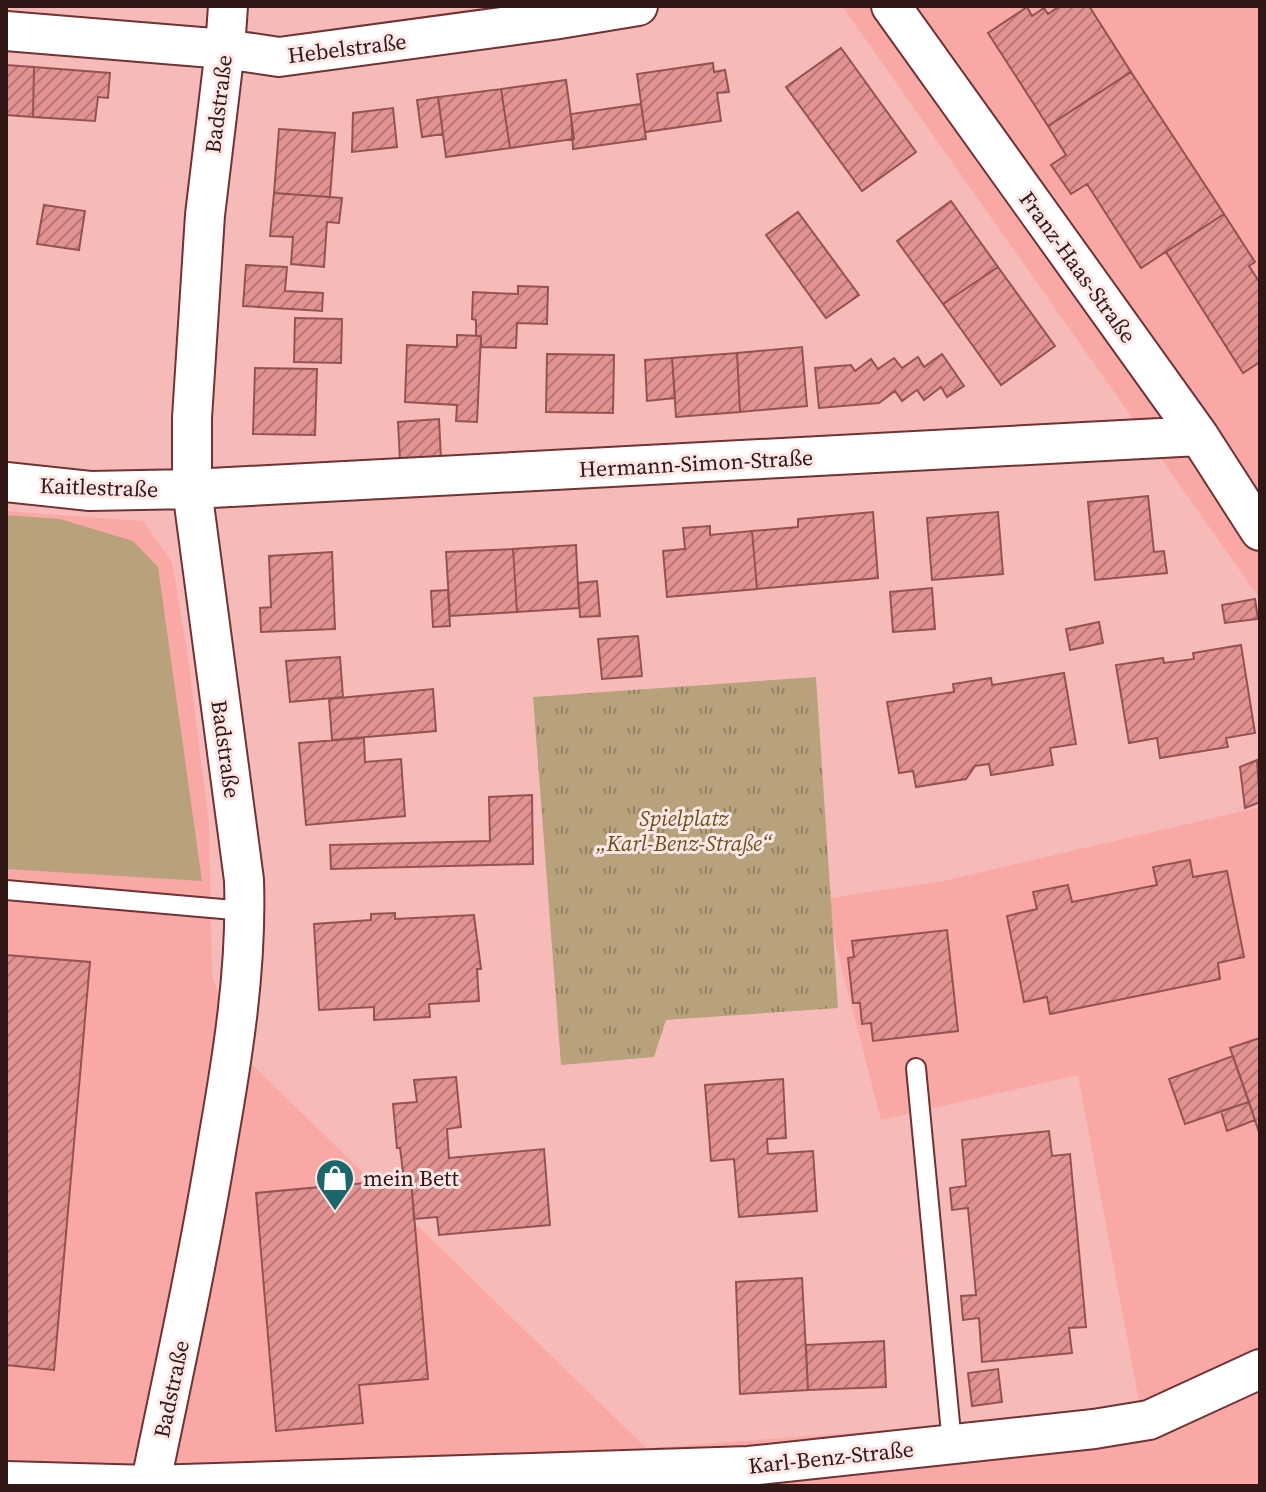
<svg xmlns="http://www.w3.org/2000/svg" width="1266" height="1492" viewBox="0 0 1266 1492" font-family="'Source Serif 4',serif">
	<defs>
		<pattern id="park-tufts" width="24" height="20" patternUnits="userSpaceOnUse" patternTransform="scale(2)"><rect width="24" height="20" fill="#b8a27c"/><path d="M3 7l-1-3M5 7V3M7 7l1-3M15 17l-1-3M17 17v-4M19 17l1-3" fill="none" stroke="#968365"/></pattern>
		<pattern id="building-hatch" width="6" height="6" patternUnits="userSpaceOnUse" patternTransform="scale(2)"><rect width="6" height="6" fill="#e29391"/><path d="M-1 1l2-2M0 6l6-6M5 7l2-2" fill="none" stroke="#b87775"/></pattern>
	</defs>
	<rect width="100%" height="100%" fill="#f6bbb9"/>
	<path fill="#f9a8a6" d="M 842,6 L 1260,6 L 1260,599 Z
		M 6,511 L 143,521 L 172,562 L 187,650 L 209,825 L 212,976 L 239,1052 L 646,1448 L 1141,1412 L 1078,1075 L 881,1120 L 824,899 L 943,881 L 1260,807 L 1260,1486 L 6,1486 Z"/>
	<path fill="#b8a27c" d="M 6,515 L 60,519 L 133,541 L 158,567 L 202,881 L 6,869 Z"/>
	<path fill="url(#park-tufts)" d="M 816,677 L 838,1008 L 666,1020 L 654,1057 L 561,1065 L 533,697 Z"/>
	<path fill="url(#building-hatch)" stroke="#945352" stroke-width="2" d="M 1060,6 L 1089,6 L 1131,72 L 1048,126 L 988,33 L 1027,7 L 1032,16 L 1044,8 L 1048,14 Z
		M 841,48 L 916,152 L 862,191 L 786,87 Z
		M 713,63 L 714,72 L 725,70 L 729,92 L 717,93 L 721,121 L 645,132 L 637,74 Z
		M 6,65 L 34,67 L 33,117 L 6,115 Z
		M 34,67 L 110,73 L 108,98 L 98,97 L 95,121 L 33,117 Z
		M 1131,72 L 1224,214 L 1141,268 L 1087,184 L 1071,194 L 1051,165 L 1066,155 L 1048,126 Z
		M 566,80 L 574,139 L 510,148 L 501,89 Z
		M 501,89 L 510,148 L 446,157 L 438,97 Z
		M 438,97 L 443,134 L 422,137 L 417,100 Z
		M 641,104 L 646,139 L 573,149 L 571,114 Z
		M 393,108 L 397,147 L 352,152 L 353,113 Z
		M 279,129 L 335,133 L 330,197 L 274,193 Z
		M 274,193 L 342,198 L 339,223 L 327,222 L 324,267 L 291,264 L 293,237 L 270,236 Z
		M 951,201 L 998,267 L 943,304 L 897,241 Z
		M 44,205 L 85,211 L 79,250 L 37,244 Z
		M 798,212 L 859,295 L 826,318 L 766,235 Z
		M 1224,214 L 1255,262 L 1249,266 L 1260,283 L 1260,362 L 1243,373 L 1166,252 Z
		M 246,265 L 287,267 L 285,291 L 323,293 L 322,311 L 243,306 Z
		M 998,267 L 1055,346 L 1001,385 L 943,304 Z
		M 518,286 L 548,287 L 547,324 L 517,323 L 516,348 L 481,347 L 481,336 L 476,336 L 476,320 L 472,319 L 473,292 L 518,294 Z
		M 295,318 L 342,319 L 341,363 L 294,362 Z
		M 457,335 L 481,336 L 477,422 L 456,421 L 457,405 L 405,402 L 407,345 L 457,347 Z
		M 802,347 L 807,406 L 740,412 L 737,353 Z
		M 737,353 L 740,412 L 676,417 L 672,358 Z
		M 547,354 L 614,355 L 613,413 L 546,412 Z
		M 942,354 L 964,386 L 947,397 L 941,387 L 924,400 L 917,390 L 902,401 L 895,391 L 879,403 L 819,408 L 815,368 L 851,365 L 855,371 L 871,359 L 878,369 L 894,358 L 902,368 L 918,357 L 924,367 Z
		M 672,358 L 675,398 L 647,401 L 645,360 Z
		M 255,368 L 317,369 L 315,435 L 253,434 Z
		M 439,419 L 441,459 L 400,461 L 398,422 Z
		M 1148,496 L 1154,552 L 1164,551 L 1167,573 L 1095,580 L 1088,502 Z
		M 873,512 L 878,578 L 757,589 L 752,531 L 798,527 L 798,519 Z
		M 998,512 L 1003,574 L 932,580 L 927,518 Z
		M 710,526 L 710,535 L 752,531 L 757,589 L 667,597 L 663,551 L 685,549 L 683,528 Z
		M 576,545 L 579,608 L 517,612 L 513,549 Z
		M 513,549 L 517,612 L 450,616 L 446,552 Z
		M 332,552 L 335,629 L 261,632 L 260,608 L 271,607 L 269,556 Z
		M 597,581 L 600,616 L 580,617 L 578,583 Z
		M 932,588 L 935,629 L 893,632 L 890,592 Z
		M 448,590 L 450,626 L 433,627 L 431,591 Z
		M 1255,599 L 1258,619 L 1225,623 L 1222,605 Z
		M 1099,622 L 1103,643 L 1070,650 L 1066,629 Z
		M 638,636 L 642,676 L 602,679 L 598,639 Z
		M 1241,645 L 1255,733 L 1226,738 L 1228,747 L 1160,758 L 1157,738 L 1129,743 L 1116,665 L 1163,658 L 1164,663 L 1194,659 L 1193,653 Z
		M 340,657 L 343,697 L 290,702 L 286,661 Z
		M 1064,673 L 1076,744 L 1050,748 L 1053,765 L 991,775 L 989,764 L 975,766 L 966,779 L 916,787 L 913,771 L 899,773 L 887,702 L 954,692 L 953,684 L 991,678 L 992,685 Z
		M 433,689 L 436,731 L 332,740 L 329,699 Z
		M 364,738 L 365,762 L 401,759 L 405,816 L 306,825 L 299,743 Z
		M 1257,760 L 1260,802 L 1245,808 L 1240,767 Z
		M 532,795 L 533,864 L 331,869 L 330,845 L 490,841 L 489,797 Z
		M 1190,860 L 1193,877 L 1227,871 L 1244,957 L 1218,963 L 1220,979 L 1050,1014 L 1047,997 L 1024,1002 L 1007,916 L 1037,909 L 1033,892 L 1068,885 L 1072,902 L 1157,885 L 1153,867 Z
		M 395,913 L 395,919 L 474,915 L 481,969 L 477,969 L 479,1001 L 429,1004 L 430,1017 L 374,1020 L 374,1007 L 319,1010 L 314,924 L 371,920 L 371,914 Z
		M 947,930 L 958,1031 L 873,1041 L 871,1023 L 862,1024 L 860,1003 L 853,1003 L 848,958 L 854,957 L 852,941 Z
		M 6,955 L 90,962 L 54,1370 L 6,1365 Z
		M 1260,1038 L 1260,1135 L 1230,1048 Z
		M 1233,1056 L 1249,1102 L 1185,1124 L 1169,1079 Z
		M 456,1077 L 461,1127 L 447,1129 L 449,1158 L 544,1149 L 550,1225 L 439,1235 L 437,1217 L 414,1219 L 411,1179 L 404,1180 L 400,1148 L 397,1148 L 393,1104 L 417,1102 L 414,1080 Z
		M 783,1079 L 786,1138 L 767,1139 L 768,1154 L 813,1151 L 817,1211 L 739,1217 L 734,1159 L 711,1161 L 705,1085 Z
		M 1249,1102 L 1255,1120 L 1227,1131 L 1221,1111 Z
		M 1049,1131 L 1052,1156 L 1070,1154 L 1086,1327 L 1069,1328 L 1072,1353 L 982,1362 L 979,1318 L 963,1320 L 961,1296 L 976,1295 L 968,1208 L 952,1210 L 950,1188 L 966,1186 L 962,1140 Z
		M 342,1169 L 344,1185 L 411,1179 L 428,1379 L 359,1385 L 363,1423 L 276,1431 L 256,1193 L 320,1187 L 318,1170 Z
		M 802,1278 L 808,1390 L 740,1394 L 736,1282 Z
		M 884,1341 L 886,1387 L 808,1390 L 806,1345 Z
		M 998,1369 L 1002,1402 L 972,1406 L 968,1373 Z"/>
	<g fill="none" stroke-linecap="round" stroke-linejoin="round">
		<defs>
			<path id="lane" d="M 6,890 L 245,911
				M 916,1068 L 952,1444"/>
			<path id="street" d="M 891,6 L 1199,436 L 1260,531
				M 6,31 L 225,49 L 279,57 L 553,20 L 638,6
				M 6,482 L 90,491 L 192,489 L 1199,436
				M 6,1481 L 150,1485 L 749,1466 L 1094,1429 L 1149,1420 L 1260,1369
				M 150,1486 C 174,1371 199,1256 218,1140 C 233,1055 247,967 244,880 L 192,489 L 192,418 L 205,215 L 225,49 L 228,6"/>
		</defs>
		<use href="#lane" stroke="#703334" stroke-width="22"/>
		<use href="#street" stroke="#703334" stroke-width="42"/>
		<use href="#lane" stroke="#fff" stroke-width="18"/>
		<use href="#street" stroke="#fff" stroke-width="38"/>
	</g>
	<defs>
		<symbol id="shop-pin" viewBox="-11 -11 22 30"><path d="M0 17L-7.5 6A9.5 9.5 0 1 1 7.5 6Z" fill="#1a686c" stroke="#fee7e5"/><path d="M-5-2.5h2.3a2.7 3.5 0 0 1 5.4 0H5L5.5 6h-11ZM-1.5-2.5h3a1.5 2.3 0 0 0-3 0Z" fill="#fff"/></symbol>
	</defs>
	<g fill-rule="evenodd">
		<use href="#shop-pin" x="313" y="1156" width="44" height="60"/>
	</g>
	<g text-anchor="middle" stroke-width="6" stroke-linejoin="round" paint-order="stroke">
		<g font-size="22" fill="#311716" stroke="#fee7e5">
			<text transform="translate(347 48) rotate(-7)" y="8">Hebelstraße</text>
			<text transform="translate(218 104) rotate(-83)" y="8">Badstraße</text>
			<text transform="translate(1078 267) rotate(54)" y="8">Franz-Haas-Straße</text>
			<text transform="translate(696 463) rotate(-3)" y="8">Hermann-Simon-Straße</text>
			<text transform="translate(99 487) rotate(2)" y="8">Kaitlestraße</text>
			<text transform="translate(226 749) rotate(82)" y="8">Badstraße</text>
			<text transform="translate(171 1389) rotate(-78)" y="8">Badstraße</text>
			<text transform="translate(831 1457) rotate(-6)" y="8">Karl-Benz-Straße</text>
		</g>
		<g font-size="22" font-style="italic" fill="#6c511e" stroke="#fee7e5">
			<text x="684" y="826">Spielplatz<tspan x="684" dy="25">„Karl-Benz-Straße“</tspan></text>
		</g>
		<g font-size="22" fill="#311716" stroke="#fee7e5" text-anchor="start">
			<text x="363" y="1186">mein Bett</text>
		</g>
	</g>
	<rect width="1266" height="1492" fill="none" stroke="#311716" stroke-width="16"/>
</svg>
